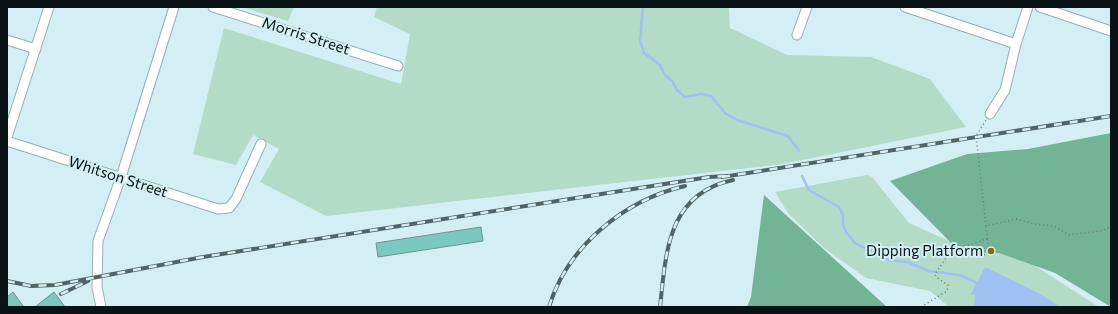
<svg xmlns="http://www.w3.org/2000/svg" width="1118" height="314" viewBox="0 0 1118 314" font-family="Commissioner,sans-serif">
	<rect width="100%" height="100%" fill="#d3eff4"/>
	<path fill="#b4dbc7" d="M 242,7 L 294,7 L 288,21 Z
		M 377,7 L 729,7 L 730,28 L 787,55 L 871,57 L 930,79 L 966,127 L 783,164 L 326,216 L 260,182 L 279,149 L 253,135 L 236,165 L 193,154 L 224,28 L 401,84 L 410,34 L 374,17 Z
		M 867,175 L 872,177 L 909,223 L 974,252 L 1000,243 L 1099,307 L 949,307 L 930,291 L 866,278 L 824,248 L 788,213 L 775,192 Z"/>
	<path fill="#74b496" d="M 1111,133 L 1111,307 L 1055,273 L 999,253 L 960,252 L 890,181 L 967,154 L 1028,149 Z
		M 764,195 L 887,307 L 747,307 L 751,297 Z"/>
	<path fill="#9fc2f3" d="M 985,267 C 1010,280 1037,290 1060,307 L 974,307 L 975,295 L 971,294 Z"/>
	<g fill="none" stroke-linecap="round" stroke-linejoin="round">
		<path stroke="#9fc2f3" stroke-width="2.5" d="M 643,7 L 640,41 L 644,53 L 660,65 L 665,75 L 673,82 L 676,89 L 685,97 L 701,94 L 711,96 L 725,113 L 737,120 L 788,136 L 799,151
			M 802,176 L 809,190 L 839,207 L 843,215 L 843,225 L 846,232 L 855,243 L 888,260 L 908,262 L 928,271 L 960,275 L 977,283"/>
	</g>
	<path fill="#79c9c0" stroke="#77918e" d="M 481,227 L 483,241 L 378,257 L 376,243 Z
		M 13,292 L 24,307 L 7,307 L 7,297 Z
		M 54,292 L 65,307 L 35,307 Z"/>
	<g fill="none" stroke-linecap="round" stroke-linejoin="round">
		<defs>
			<path id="street" d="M 213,7 L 398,66
				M 905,7 L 1016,44
				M 1040,7 L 1111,31
				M 797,35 L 807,7
				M 7,40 L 36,49
				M 990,114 L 1005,90 L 1016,44 L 1028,7
				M 7,137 L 49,7
				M 7,141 L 218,209 L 229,208 L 236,199 L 261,144
				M 101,307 L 97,287 L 98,241 L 121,177 L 174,7"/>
		</defs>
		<use href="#street" stroke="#95b0b5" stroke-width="11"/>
		<path stroke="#6a7c80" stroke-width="1.5" stroke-dasharray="1 3" stroke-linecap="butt" d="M 986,226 L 976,136 L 986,120
			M 987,239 L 991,251 L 997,248
			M 984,255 L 991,251
			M 921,307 L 947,291 L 948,285 L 936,277 L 935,274 L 951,251 L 987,239 L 986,226 L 1017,219 L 1033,224 L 1054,226 L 1069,235 C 1083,232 1099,234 1111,226"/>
		<use href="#street" stroke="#fff" stroke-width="9"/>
		<defs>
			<path id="rail" d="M 722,177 L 1111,116
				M 7,281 L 31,286 L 55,285 L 203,257 L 709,177 L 727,176
				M 61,294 L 88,281
				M 549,307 C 567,247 624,200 685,186
				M 660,307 C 666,253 667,194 733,180"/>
		</defs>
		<use href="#rail" stroke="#526366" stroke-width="4"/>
		<use href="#rail" stroke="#d3eff4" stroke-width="2.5" stroke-dasharray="8" stroke-linecap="butt"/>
	</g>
	<circle fill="#846b06" stroke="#d3eff4" stroke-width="1.5" cx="991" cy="251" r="4"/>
	<g text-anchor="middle" stroke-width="4" stroke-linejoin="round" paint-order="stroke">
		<g font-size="15" fill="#091315" stroke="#d3eff4">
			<text transform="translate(306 36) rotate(18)" y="5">Morris Street</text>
			<text transform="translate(118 177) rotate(18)" y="5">Whitson Street</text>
		</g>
		<g font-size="15" fill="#091315" stroke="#d3eff4" text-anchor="end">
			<text x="983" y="256">Dipping Platform</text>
		</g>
	</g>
	<rect width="1118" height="314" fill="none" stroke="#091315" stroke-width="16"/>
</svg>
